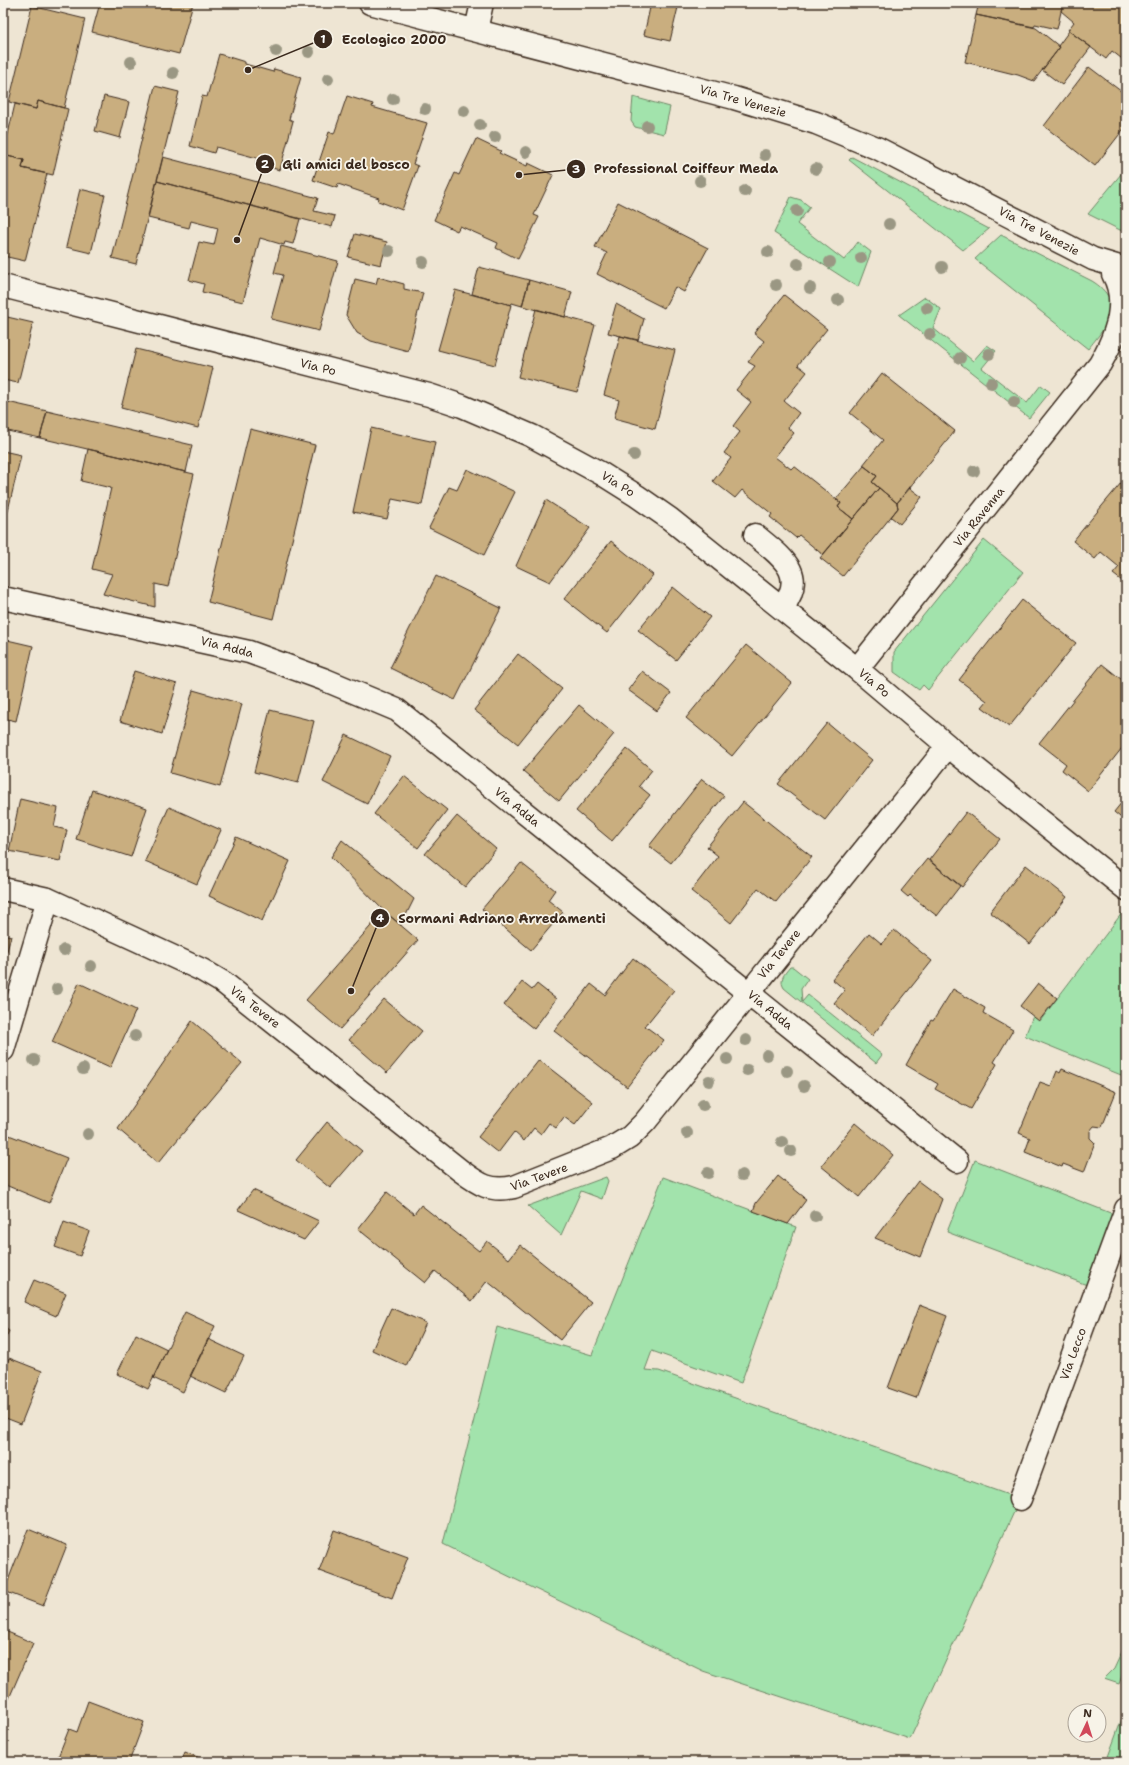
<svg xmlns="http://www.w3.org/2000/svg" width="1129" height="1765" viewBox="0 0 1129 1765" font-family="'Shantell Sans',sans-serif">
	<rect width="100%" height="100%" fill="#eee5d3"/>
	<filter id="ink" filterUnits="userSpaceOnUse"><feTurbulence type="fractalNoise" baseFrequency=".025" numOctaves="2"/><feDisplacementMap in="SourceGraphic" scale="8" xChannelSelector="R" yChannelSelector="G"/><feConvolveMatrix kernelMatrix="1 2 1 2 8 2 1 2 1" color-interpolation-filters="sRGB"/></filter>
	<g filter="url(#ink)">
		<path fill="#a2e3ac" stroke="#6e8665" d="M 633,97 L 670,107 L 664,134 L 635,127 L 631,121 Z
			M 852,157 L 989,229 L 963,250 L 849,160 Z
			M 1126,168 L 1126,231 L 1124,232 L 1088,214 Z
			M 791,197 L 801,200 L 810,207 L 797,224 L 844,260 L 858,242 L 871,252 L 858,287 L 774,233 Z
			M 1001,235 L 1092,281 C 1126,302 1107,326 1088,349 L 975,259 Z
			M 925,297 L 941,309 L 933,328 L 973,361 L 987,345 L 996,351 L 982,368 L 1027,403 L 1041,385 L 1050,392 L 1029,418 L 899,315 Z
			M 984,540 L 1023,572 L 928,690 L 923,685 L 919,690 L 894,672 L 894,652 Z
			M 1122,913 L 1126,916 L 1126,1077 L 1025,1036 L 1033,1016 L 1040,1021 Z
			M 790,967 L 793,967 L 808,979 L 801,989 L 802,1002 L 808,995 L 882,1055 L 876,1063 L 784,988 C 779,980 784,974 790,967 Z
			M 975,1160 L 1113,1214 L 1087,1285 L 947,1232 Z
			M 606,1177 L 608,1181 L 602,1199 L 581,1191 L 561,1235 L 528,1206 Z
			M 663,1177 L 796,1227 L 741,1383 L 652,1351 L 645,1370 L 659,1371 L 1020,1499 L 910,1739 L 703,1671 L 443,1544 L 497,1327 L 592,1355 Z
			M 1126,1643 L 1126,1665 L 1119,1684 L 1104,1679 L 1114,1669 Z
			M 1126,1708 L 1126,1762 L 1106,1762 Z"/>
		<path fill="#c9ae7f" stroke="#3b2a1e" d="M 100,3 L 193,3 L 179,54 L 92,32 Z
			M 651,3 L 679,3 L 670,41 L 644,35 Z
			M 979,3 L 1063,3 L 1057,29 L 1035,24 L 1034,27 L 976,15 Z
			M 1063,3 L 1126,3 L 1126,62 L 1112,51 L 1106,59 L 1068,30 L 1074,22 L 1061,11 Z
			M 32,6 L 85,19 L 64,108 L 38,101 L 36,109 L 9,102 Z
			M 976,15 L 1036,28 L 1060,47 L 1034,81 L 1018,75 L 965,62 Z
			M 1069,31 L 1091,47 L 1062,85 L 1042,70 L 1060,47 L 1058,46 Z
			M 219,54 L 245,62 L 245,64 L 273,72 L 274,69 L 301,77 L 289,119 L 293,121 L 280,170 L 255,164 L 257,158 L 216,147 L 214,153 L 190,146 L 202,96 L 207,97 Z
			M 1089,67 L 1126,95 L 1126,126 L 1095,166 L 1044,126 Z
			M 155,86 L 179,92 L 136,264 L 112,258 Z
			M 104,96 L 129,102 L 120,138 L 95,131 Z
			M 347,96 L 373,104 L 372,107 L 427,123 L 413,164 L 418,166 L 402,210 L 378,201 L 379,198 L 338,184 L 337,188 L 313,180 L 329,132 L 334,134 Z
			M 38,101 L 68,109 L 53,175 L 22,168 L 24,160 L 3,155 L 15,104 L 36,109 Z
			M 476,139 L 501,151 L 499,153 L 527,166 L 528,163 L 553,175 L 534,215 L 539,217 L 518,259 L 496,248 L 498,243 L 460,226 L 457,231 L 434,220 L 455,173 L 459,175 Z
			M 3,155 L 24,160 L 22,168 L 47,174 L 25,261 L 3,256 Z
			M 163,157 L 318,198 L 314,211 L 335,216 L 332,227 L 157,181 Z
			M 157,181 L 300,219 L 293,244 L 285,242 L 284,245 L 260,238 L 243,302 L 202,292 L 204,284 L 189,280 L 199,242 L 214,245 L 218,228 L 191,221 L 189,228 L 148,218 Z
			M 80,189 L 105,195 L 91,253 L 66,247 Z
			M 618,202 L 708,248 L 684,292 L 675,287 L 664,308 L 597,274 L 607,253 L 595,247 Z
			M 355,234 L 387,242 L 381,265 L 348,257 Z
			M 281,246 L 338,261 L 319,331 L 271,319 L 283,275 L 274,273 Z
			M 479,267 L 529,280 L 522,306 L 512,303 L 511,305 L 472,294 Z
			M 378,277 L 404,284 L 404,289 L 423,293 L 408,351 L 371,341 L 357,333 L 346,315 L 355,279 L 376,284 Z
			M 529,280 L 572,292 L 565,317 L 522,306 Z
			M 455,290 L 511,305 L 495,365 L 438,350 Z
			M 784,295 L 827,329 L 798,365 L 807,372 L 784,401 L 799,413 L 788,428 L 794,433 L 775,457 L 791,469 L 794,466 L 841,503 L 838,507 L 853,519 L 823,555 L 799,535 L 796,538 L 770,517 L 772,514 L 742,490 L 735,498 L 713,481 L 731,458 L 724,453 L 740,432 L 733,426 L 751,402 L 736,390 L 755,366 L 748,362 L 764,341 L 754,333 Z
			M 616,304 L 644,319 L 638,340 L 608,333 Z
			M 536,309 L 595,325 L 577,392 L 518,377 Z
			M 3,316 L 33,323 L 18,383 L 3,380 Z
			M 620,336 L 675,350 L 655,429 L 614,418 L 619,400 L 604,395 Z
			M 136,349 L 213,368 L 198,428 L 121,408 Z
			M 882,373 L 955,431 L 897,503 L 872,482 L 877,476 L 863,465 L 883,440 L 850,413 Z
			M 3,401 L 47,411 L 40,438 L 3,430 Z
			M 47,411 L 192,445 L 186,472 L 40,438 Z
			M 371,428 L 435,442 L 422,505 L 392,499 L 387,519 L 353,512 Z
			M 250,429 L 315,445 L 273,619 L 208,602 Z
			M 88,449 L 194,474 L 168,587 L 155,584 L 155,607 L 103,594 L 112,574 L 92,569 L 111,488 L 81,481 Z
			M 3,451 L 21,455 L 3,532 Z
			M 864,466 L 877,476 L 872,482 L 879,488 L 853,519 L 838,507 L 841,503 L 836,499 Z
			M 467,469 L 515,492 L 484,555 L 429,528 L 449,487 L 457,490 Z
			M 1126,477 L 1126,584 L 1113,574 L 1119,567 L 1101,552 L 1095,559 L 1073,541 Z
			M 879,488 L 897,503 L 898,508 L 843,576 L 820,558 Z
			M 910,488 L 922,497 L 900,524 L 891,517 L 898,508 L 897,503 Z
			M 546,500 L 590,528 L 550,582 L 516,566 Z
			M 611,541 L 653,575 L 607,633 L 564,599 Z
			M 436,576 L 501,608 L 455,700 L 390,668 Z
			M 673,587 L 710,617 L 676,660 L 638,630 Z
			M 1022,600 L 1076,643 L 1009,727 L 982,707 L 987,701 L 959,680 Z
			M 3,639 L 33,646 L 16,721 L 3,718 Z
			M 746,645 L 792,683 L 732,756 L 686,718 Z
			M 518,654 L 562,689 L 518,744 L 474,710 Z
			M 1102,664 L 1126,683 L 1126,743 L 1088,791 L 1062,770 L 1066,764 L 1039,743 Z
			M 134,671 L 177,684 L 162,734 L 120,721 Z
			M 642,671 L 671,693 L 657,711 L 628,690 Z
			M 193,690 L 242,704 L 220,787 L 170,773 Z
			M 579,705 L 614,734 L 559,801 L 523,771 Z
			M 270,710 L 314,721 L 298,783 L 254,772 Z
			M 827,723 L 872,760 L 825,820 L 778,784 Z
			M 346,735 L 390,756 L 367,804 L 323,782 Z
			M 627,749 L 652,770 L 639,786 L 650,795 L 612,841 L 576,811 Z
			M 404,776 L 447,810 L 418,848 L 374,814 Z
			M 702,779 L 724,796 L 671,863 L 649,846 Z
			M 92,790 L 147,808 L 131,857 L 76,839 Z
			M 1126,797 L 1126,822 L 1114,812 Z
			M 20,799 L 58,808 L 54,827 L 67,830 L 60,861 L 9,851 Z
			M 743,802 L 812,857 L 776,902 L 758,888 L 731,923 L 691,891 L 718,856 L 707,847 Z
			M 169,807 L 221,830 L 197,884 L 145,861 Z
			M 966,812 L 1000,839 L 962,887 L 929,860 Z
			M 457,816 L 496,849 L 465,887 L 425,854 Z
			M 236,837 L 290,861 L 262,921 L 209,896 Z
			M 342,840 L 414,899 L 401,925 L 384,911 L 331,857 Z
			M 927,859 L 960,886 L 937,916 L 910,895 L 908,897 L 901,891 Z
			M 521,863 L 555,890 L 548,900 L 563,912 L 531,950 L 482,909 Z
			M 1026,865 L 1067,897 L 1030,944 L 990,912 Z
			M 384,911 L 418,940 L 340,1029 L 306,1000 Z
			M 894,930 L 932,961 L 872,1036 L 834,1003 L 845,990 L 832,979 L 869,933 L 882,944 Z
			M 3,934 L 11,936 L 3,966 Z
			M 633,958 L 674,990 L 645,1026 L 664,1040 L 627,1087 L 554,1031 L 591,984 L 605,995 Z
			M 522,982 L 532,990 L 537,984 L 556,999 L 534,1029 L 504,1005 Z
			M 79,983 L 136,1010 L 110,1068 L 52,1042 Z
			M 1038,983 L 1057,998 L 1039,1021 L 1020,1006 Z
			M 953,989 L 985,1008 L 983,1013 L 1013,1030 L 994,1062 L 997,1064 L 971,1109 L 935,1089 L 938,1084 L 906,1065 L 931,1020 L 933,1021 Z
			M 384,999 L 422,1031 L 387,1073 L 349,1040 Z
			M 192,1021 L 242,1063 L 158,1163 L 118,1129 Z
			M 539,1060 L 593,1102 L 575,1125 L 564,1117 L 556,1128 L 549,1123 L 541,1134 L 534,1128 L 524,1141 L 514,1132 L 498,1153 L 478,1137 Z
			M 1062,1069 L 1116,1092 L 1102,1127 L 1094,1126 L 1090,1131 L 1090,1138 L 1095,1143 L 1084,1172 L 1063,1164 L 1062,1167 L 1025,1152 L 1030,1138 L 1019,1133 L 1040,1082 L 1051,1086 L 1057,1071 L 1060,1073 Z
			M 327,1122 L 362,1151 L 330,1188 L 296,1160 Z
			M 855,1123 L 893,1155 L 859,1197 L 821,1166 Z
			M 9,1135 L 67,1158 L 49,1203 L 3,1184 L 3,1150 Z
			M 778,1176 L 804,1197 L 803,1198 L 806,1200 L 788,1224 L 753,1211 L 756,1203 Z
			M 918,1181 L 942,1199 L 920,1257 L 875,1238 Z
			M 253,1190 L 319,1221 L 304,1240 L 238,1210 Z
			M 387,1192 L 414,1214 L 421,1205 L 479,1251 L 487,1241 L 509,1259 L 520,1245 L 591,1302 L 560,1340 L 487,1281 L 472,1301 L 435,1271 L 425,1283 L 358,1229 Z
			M 64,1222 L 89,1231 L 80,1256 L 55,1247 Z
			M 34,1280 L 66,1293 L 56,1316 L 24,1302 Z
			M 919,1305 L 947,1316 L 916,1398 L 888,1388 Z
			M 391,1308 L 426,1323 L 406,1366 L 372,1350 Z
			M 185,1312 L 215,1326 L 183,1392 L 153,1378 Z
			M 3,1327 L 9,1331 L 3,1343 Z
			M 136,1334 L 167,1349 L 148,1389 L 117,1374 Z
			M 208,1339 L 244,1356 L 226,1393 L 190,1376 Z
			M 9,1358 L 42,1371 L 21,1424 L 3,1417 L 3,1373 Z
			M 28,1529 L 67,1545 L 43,1606 L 4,1591 Z
			M 334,1530 L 408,1557 L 392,1598 L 319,1571 Z
			M 3,1630 L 33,1643 L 7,1703 L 3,1701 Z
			M 88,1701 L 144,1722 L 129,1762 L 56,1762 L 69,1729 L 77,1732 Z
			M 185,1752 L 210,1762 L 181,1762 Z"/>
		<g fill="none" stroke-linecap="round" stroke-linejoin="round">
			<defs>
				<path id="minor" d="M 370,3 L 734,98 L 816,123 L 879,149 L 1093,259 L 1126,269
					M 476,30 L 482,3
					M 3,286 L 429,395 L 462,406 L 532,436 L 602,474 L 637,496 L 670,519 L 857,669 L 948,746 L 1126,889
					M 755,535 C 780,556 809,573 782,608
					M 3,598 L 249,652 L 323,679 L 397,710 L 957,1161
					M 857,669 L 1100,364 C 1115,338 1129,302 1113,274
					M 3,889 L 48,899 L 202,970 L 224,983 L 461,1171 C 480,1185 490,1192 514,1187 L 612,1148 L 630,1137 L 645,1122 L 948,746
					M 3,1050 L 48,899
					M 1020,1499 L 1126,1209"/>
			</defs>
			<use href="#minor" stroke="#3b2a1e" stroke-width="25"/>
			<use href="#minor" stroke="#f7f3e8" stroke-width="22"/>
		</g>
		<g fill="#9a9783">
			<circle cx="276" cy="51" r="6"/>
			<circle cx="309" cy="52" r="6"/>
			<circle cx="131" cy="62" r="6"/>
			<circle cx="173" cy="73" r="6"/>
			<circle cx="328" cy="79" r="6"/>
			<circle cx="393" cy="99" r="6"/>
			<circle cx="425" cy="109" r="6"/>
			<circle cx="464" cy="111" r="6"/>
			<circle cx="480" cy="125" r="6"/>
			<circle cx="647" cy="126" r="6"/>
			<circle cx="495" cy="137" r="6"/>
			<circle cx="526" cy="152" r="6"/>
			<circle cx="765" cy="155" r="6"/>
			<circle cx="816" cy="169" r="6"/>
			<circle cx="700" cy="181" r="6"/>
			<circle cx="745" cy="191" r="6"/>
			<circle cx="797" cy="211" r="6"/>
			<circle cx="889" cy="224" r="6"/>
			<circle cx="389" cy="251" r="6"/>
			<circle cx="768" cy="252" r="6"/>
			<circle cx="861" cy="258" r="6"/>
			<circle cx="423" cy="262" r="6"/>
			<circle cx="830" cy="262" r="6"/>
			<circle cx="798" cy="264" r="6"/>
			<circle cx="942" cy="267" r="6"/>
			<circle cx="776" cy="285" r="6"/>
			<circle cx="810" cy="288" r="6"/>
			<circle cx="838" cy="300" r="6"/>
			<circle cx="927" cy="308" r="6"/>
			<circle cx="930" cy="334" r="6"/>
			<circle cx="989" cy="354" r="6"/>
			<circle cx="960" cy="358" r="6"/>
			<circle cx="991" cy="383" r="6"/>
			<circle cx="1014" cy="402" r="6"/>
			<circle cx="634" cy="455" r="6"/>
			<circle cx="974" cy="471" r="6"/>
			<circle cx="64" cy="950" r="6"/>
			<circle cx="91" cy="966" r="6"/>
			<circle cx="57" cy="989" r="6"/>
			<circle cx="135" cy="1036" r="6"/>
			<circle cx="746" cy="1040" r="6"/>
			<circle cx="767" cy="1055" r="6"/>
			<circle cx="727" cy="1059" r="6"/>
			<circle cx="34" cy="1060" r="6"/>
			<circle cx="83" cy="1069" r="6"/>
			<circle cx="747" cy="1070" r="6"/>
			<circle cx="787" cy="1071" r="6"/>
			<circle cx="709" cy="1081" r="6"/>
			<circle cx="804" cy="1086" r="6"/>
			<circle cx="703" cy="1105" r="6"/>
			<circle cx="687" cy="1133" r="6"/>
			<circle cx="88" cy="1134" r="6"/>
			<circle cx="782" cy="1142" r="6"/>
			<circle cx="791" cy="1151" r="6"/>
			<circle cx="708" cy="1173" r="6"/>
			<circle cx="742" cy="1175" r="6"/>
			<circle cx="815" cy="1216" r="6"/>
		</g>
	</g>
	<g text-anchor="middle" stroke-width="3.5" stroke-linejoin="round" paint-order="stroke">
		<g font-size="12" fill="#3b2a1e" stroke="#f7f3e8">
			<text transform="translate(743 101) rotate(16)" y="4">Via Tre Venezie</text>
			<text transform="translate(1039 231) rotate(28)" y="4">Via Tre Venezie</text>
			<text transform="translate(318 367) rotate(14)" y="4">Via Po</text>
			<text transform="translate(618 484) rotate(32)" y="4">Via Po</text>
			<text transform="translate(979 517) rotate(-51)" y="4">Via Ravenna</text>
			<text transform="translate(227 647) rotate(14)" y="4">Via Adda</text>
			<text transform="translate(874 683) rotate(40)" y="4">Via Po</text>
			<text transform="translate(517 807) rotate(39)" y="4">Via Adda</text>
			<text transform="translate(779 954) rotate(-51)" y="4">Via Tevere</text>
			<text transform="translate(255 1007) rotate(38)" y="4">Via Tevere</text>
			<text transform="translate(770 1010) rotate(39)" y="4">Via Adda</text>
			<text transform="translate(539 1177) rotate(-20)" y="4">Via Tevere</text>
			<text transform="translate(1073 1354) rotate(-70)" y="4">Via Lecco</text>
		</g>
	</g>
	<path fill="none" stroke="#3b2a1e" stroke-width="1.5" d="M248 70L323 39M237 240L265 164M519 175L576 169M351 991L380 918"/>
	<g fill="#3b2a1e" stroke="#f7f3e8" stroke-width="1.5">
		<circle cx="248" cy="70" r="4"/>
		<circle cx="237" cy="240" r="4"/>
		<circle cx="519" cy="175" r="4"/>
		<circle cx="351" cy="991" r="4"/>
		<circle cx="323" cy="39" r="10"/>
		<circle cx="265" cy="164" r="10"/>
		<circle cx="576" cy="169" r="10"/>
		<circle cx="380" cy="918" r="10"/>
	</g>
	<g font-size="12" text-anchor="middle" font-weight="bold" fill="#fff">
		<text x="323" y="43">1</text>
		<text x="265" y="168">2</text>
		<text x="576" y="173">3</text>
		<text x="380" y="922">4</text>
	</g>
	<g font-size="13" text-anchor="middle" font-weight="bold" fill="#3b2a1e" stroke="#f7f3e8" stroke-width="3.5" stroke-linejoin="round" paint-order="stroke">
		<text x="394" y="44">Ecologico 2000</text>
		<text x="346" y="169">Gli amici del bosco</text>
		<text x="686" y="173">Professional Coiffeur Meda</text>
		<text x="502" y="923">Sormani Adriano Arredamenti</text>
	</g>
	<rect width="1129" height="1765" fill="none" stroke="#f7f3e8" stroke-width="16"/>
	<rect x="8" y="8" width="1113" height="1749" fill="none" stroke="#3b2a1e" stroke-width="1.5" filter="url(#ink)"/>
	<g transform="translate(1087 1723) rotate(4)"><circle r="19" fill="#f7f3e8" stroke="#aca397"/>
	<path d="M0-3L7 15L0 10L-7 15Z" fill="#d1495b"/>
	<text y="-6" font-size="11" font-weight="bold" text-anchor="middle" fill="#3b2a1e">N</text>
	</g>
</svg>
